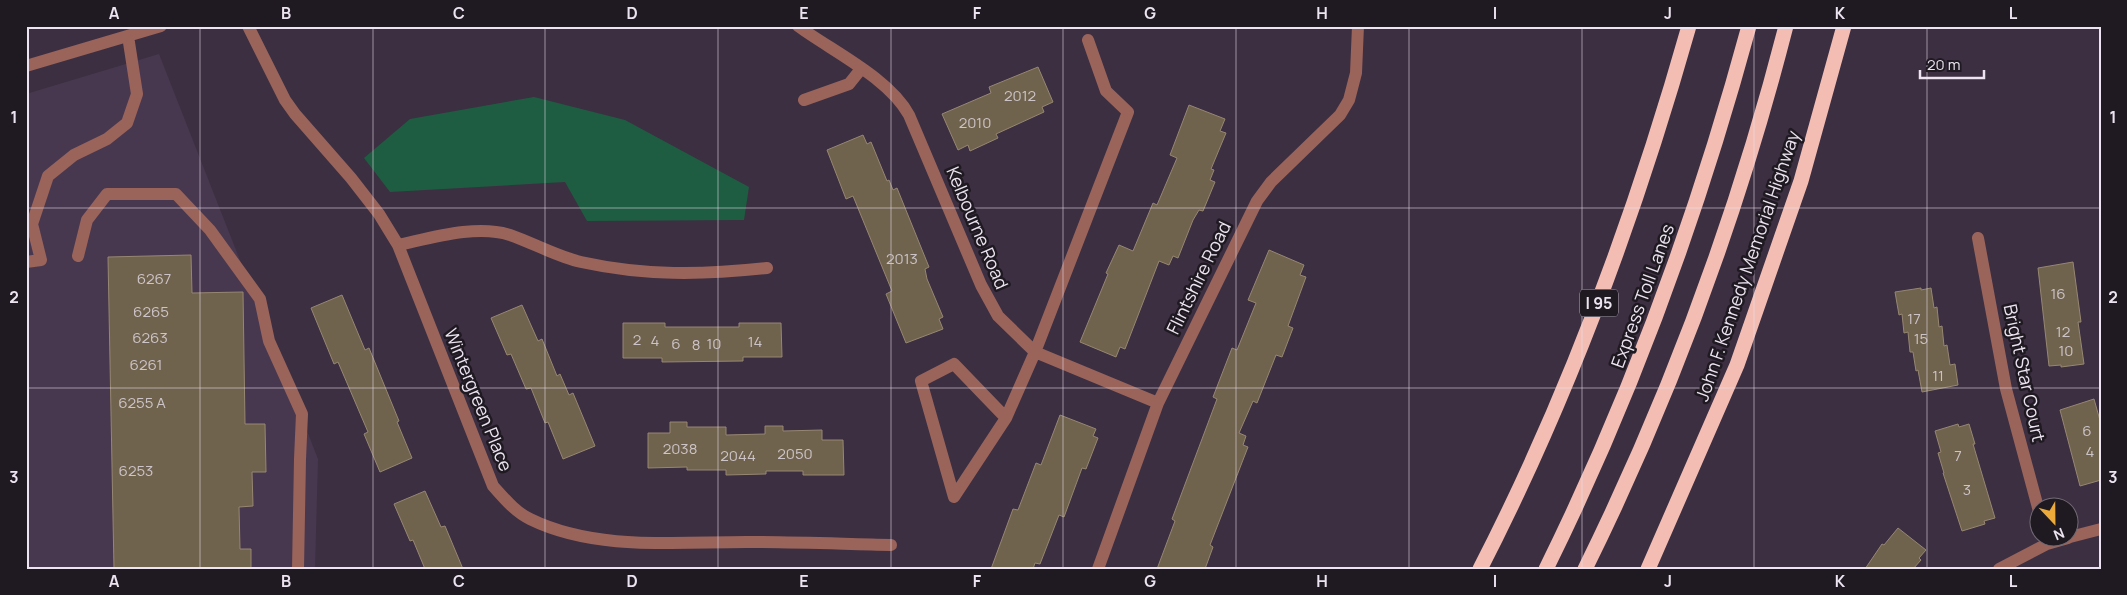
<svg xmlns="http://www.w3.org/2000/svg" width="2127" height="595" viewBox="0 0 2127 595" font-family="Manrope,sans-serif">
	<rect width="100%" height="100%" fill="#3c2f41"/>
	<path fill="#48384f" d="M 159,54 L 318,459 L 315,569 L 26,569 L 26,94 Z"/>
	<path fill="#1e5d41" d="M 534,97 L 625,120 L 749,187 L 744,220 L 587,221 L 565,182 L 390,192 L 364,158 L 410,119 Z"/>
	<path fill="#70634e" stroke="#968772" d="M 1038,67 L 1053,102 L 1042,107 L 1044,112 L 996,134 L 998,138 L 970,151 L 968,145 L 958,150 L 942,114 L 991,93 L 989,87 Z
		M 1189,105 L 1225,119 L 1220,131 L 1226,133 L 1211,169 L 1214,170 L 1210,180 L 1215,182 L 1203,211 L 1199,210 L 1193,220 L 1178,258 L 1173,256 L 1169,265 L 1159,261 L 1125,349 L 1120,347 L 1116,357 L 1080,342 L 1108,274 L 1106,273 L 1119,245 L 1133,251 L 1153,203 L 1157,205 L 1177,158 L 1170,155 Z
		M 863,135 L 867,144 L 871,142 L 887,181 L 889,180 L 893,190 L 897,188 L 929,267 L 925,269 L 927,279 L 943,317 L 939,319 L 943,329 L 906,343 L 886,294 L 892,291 L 853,196 L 846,199 L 827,150 Z
		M 1269,250 L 1304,265 L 1300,275 L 1306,277 L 1288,326 L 1293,328 L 1282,357 L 1276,355 L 1257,403 L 1253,401 L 1239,433 L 1246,436 L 1243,445 L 1248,447 L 1210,545 L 1213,547 L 1205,569 L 1157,569 L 1175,521 L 1172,519 L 1217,399 L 1213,397 L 1232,348 L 1237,350 L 1256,303 L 1248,300 Z
		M 191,255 L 192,293 L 243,292 L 245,424 L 265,424 L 266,472 L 252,472 L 253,506 L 239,507 L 240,549 L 251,549 L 251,569 L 114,569 L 108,257 Z
		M 2073,262 L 2081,322 L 2078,322 L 2084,364 L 2061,367 L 2061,365 L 2049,366 L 2038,268 Z
		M 1921,288 L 1921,290 L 1931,288 L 1934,308 L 1937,307 L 1939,327 L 1942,326 L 1944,346 L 1947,345 L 1950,365 L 1955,364 L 1958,385 L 1922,392 L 1918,370 L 1916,371 L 1913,352 L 1910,352 L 1908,332 L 1904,333 L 1902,314 L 1899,315 L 1895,292 Z
		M 342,295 L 365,350 L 369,348 L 399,421 L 397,422 L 412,458 L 380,472 L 364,434 L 368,432 L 338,362 L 334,364 L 311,308 Z
		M 522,305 L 538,341 L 542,339 L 557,376 L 560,374 L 569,395 L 573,393 L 595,446 L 563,459 L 548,422 L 545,423 L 531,388 L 526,389 L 511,354 L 507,355 L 491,318 Z
		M 623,323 L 665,323 L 665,327 L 739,327 L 739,323 L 781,323 L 782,357 L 743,357 L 743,361 L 662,362 L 662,358 L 623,358 Z
		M 2094,399 L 2101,424 L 2101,480 L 2080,486 L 2060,410 Z
		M 1060,415 L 1096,429 L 1093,436 L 1098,438 L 1086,469 L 1082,468 L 1064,517 L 1059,515 L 1040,564 L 1035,563 L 1033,569 L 991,569 L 1013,509 L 1018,510 L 1036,463 L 1041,465 Z
		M 670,422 L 687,422 L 687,427 L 726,427 L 726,435 L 765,434 L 765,426 L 783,426 L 783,431 L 822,430 L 822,440 L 843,440 L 844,475 L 803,475 L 803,471 L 766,471 L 766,474 L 726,475 L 726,470 L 687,470 L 687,467 L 648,468 L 648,433 L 670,433 Z
		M 1958,424 L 1959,427 L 1969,424 L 1975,444 L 1973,444 L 1995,518 L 1984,521 L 1985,524 L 1962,531 L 1943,473 L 1944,473 L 1938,453 L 1941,452 L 1935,431 Z
		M 425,491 L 441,527 L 445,526 L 463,569 L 425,569 L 413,540 L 410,541 L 394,504 Z
		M 1898,528 L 1926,550 L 1919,558 L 1921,560 L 1913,569 L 1865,569 L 1882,544 L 1884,545 Z"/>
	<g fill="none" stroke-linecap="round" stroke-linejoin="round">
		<path stroke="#9a645b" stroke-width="12" d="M 248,26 L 285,100 L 295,114 L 351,178 L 379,214 L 398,245 L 493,486 C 504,498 515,512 530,519 C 595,551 676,542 746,542 C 795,542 843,544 891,545
			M 798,26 C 832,51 889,78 909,115 L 981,285 L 998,316 L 1035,352 L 1158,403
			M 26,66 L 161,26
			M 804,100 L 849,84 L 861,69
			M 1978,238 L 2006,389 L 2040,515
			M 398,245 C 431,238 477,224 510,235 C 533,243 558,257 581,262 C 645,276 702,275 767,268
			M 78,256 L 87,220 L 107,194 L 176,194 L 210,230 L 260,299 L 269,341 L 302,414 L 300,459 L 298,569
			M 26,262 L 41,260 L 32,224 L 48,176 L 74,155 L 107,139 L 127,123 L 137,94 L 128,36
			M 1006,418 L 954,364 L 921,381 L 954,497 L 1006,418 L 1035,352 L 1128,112 L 1106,91 L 1088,40
			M 2070,537 L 2101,529
			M 1098,569 L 1158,403 L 1257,201 L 1271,182 L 1340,115 L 1349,100 L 1356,73 L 1358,26
			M 1999,569 L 2047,544 L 2068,538"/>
		<path stroke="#f3bdb3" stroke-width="15" d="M 1480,569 C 1569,396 1636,213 1689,26
			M 1546,569 C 1632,395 1698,214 1749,26
			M 1585,569 C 1671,395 1738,213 1786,26
			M 1648,569 L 1737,365 L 1801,181 L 1844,26"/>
	</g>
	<path fill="none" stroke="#ece4f0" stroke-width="1" stroke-opacity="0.55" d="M 200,26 L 200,569M 373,26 L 373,569M 545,26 L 545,569M 718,26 L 718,569M 891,26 L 891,569M 1063,26 L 1063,569M 1236,26 L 1236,569M 1409,26 L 1409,569M 1582,26 L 1582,569M 1754,26 L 1754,569M 1927,26 L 1927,569M 26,208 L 2101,208M 26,388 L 2101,388"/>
	<g text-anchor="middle" stroke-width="5" stroke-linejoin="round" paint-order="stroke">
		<g font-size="15" fill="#cdc4c8">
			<text x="1020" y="101">2012</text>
			<text x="975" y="128">2010</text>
			<text x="902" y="264">2013</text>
			<text x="154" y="284">6267</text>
			<text x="2058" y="299">16</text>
			<text x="151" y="317">6265</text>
			<text x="1914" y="324">17</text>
			<text x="2063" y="337">12</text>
			<text x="150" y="343">6263</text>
			<text x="1921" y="344">15</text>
			<text x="637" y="345">2</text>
			<text x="655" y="346">4</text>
			<text x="755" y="347">14</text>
			<text x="676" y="349">6</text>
			<text x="714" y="349">10</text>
			<text x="696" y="350">8</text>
			<text x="2066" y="356">10</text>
			<text x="146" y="370">6261</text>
			<text x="1938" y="381">11</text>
			<text x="142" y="408">6255 A</text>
			<text x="2087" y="436">6</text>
			<text x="680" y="454">2038</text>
			<text x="2090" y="457">4</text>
			<text x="795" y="459">2050</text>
			<text x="738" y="461">2044</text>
			<text x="1958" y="461">7</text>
			<text x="136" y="476">6253</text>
			<text x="1967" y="495">3</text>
		</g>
		<rect fill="#1f1a22" stroke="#aea7b2" stroke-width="1" x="1580" y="289.5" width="38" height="27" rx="4"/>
		<g font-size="16" font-weight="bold" fill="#ece4f0">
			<text x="1599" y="309">I 95</text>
		</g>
		<g font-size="18" fill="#ece4f0" stroke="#1f1a22">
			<text transform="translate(977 228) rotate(67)" y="6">Kelbourne Road</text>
			<text transform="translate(1748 266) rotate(-71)" y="6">John F. Kennedy Memorial Highway</text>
			<text transform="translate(1199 278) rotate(-64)" y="6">Flintshire Road</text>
			<text transform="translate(1643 296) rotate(-70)" y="6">Express Toll Lanes</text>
			<text transform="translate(2024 373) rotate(78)" y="6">Bright Star Court</text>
			<text transform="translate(478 400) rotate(68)" y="6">Wintergreen Place</text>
		</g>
	</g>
	<rect width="2127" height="595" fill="none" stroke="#1f1a22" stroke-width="55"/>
	<g transform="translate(2054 522) rotate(158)"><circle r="24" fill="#1f1a22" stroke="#716b74"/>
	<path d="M0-4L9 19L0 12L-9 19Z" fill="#ebaa39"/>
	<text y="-8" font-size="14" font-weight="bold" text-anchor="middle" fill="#ece4f0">N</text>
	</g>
	<path d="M1920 70v8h64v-8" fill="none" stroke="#ece4f0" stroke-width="2.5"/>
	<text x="1927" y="70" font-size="15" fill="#ece4f0" stroke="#1f1a22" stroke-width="4" paint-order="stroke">20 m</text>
	<rect x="28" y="28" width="2072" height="540" fill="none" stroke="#ece4f0" stroke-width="2"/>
	<g font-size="16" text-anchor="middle" font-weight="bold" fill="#ece4f0">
		<text x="114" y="19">A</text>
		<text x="286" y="19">B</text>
		<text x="459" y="19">C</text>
		<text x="632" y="19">D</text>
		<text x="804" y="19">E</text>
		<text x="977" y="19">F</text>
		<text x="1150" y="19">G</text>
		<text x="1322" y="19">H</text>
		<text x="1495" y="19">I</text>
		<text x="1668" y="19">J</text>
		<text x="1840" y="19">K</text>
		<text x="2013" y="19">L</text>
		<text x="14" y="123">1</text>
		<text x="2113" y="123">1</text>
		<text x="14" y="303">2</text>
		<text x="2113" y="303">2</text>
		<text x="14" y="483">3</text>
		<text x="2113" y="483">3</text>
		<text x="114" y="587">A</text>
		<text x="286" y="587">B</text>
		<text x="459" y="587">C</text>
		<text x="632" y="587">D</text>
		<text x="804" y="587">E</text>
		<text x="977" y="587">F</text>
		<text x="1150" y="587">G</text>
		<text x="1322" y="587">H</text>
		<text x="1495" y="587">I</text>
		<text x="1668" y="587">J</text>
		<text x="1840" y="587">K</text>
		<text x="2013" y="587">L</text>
	</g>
</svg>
